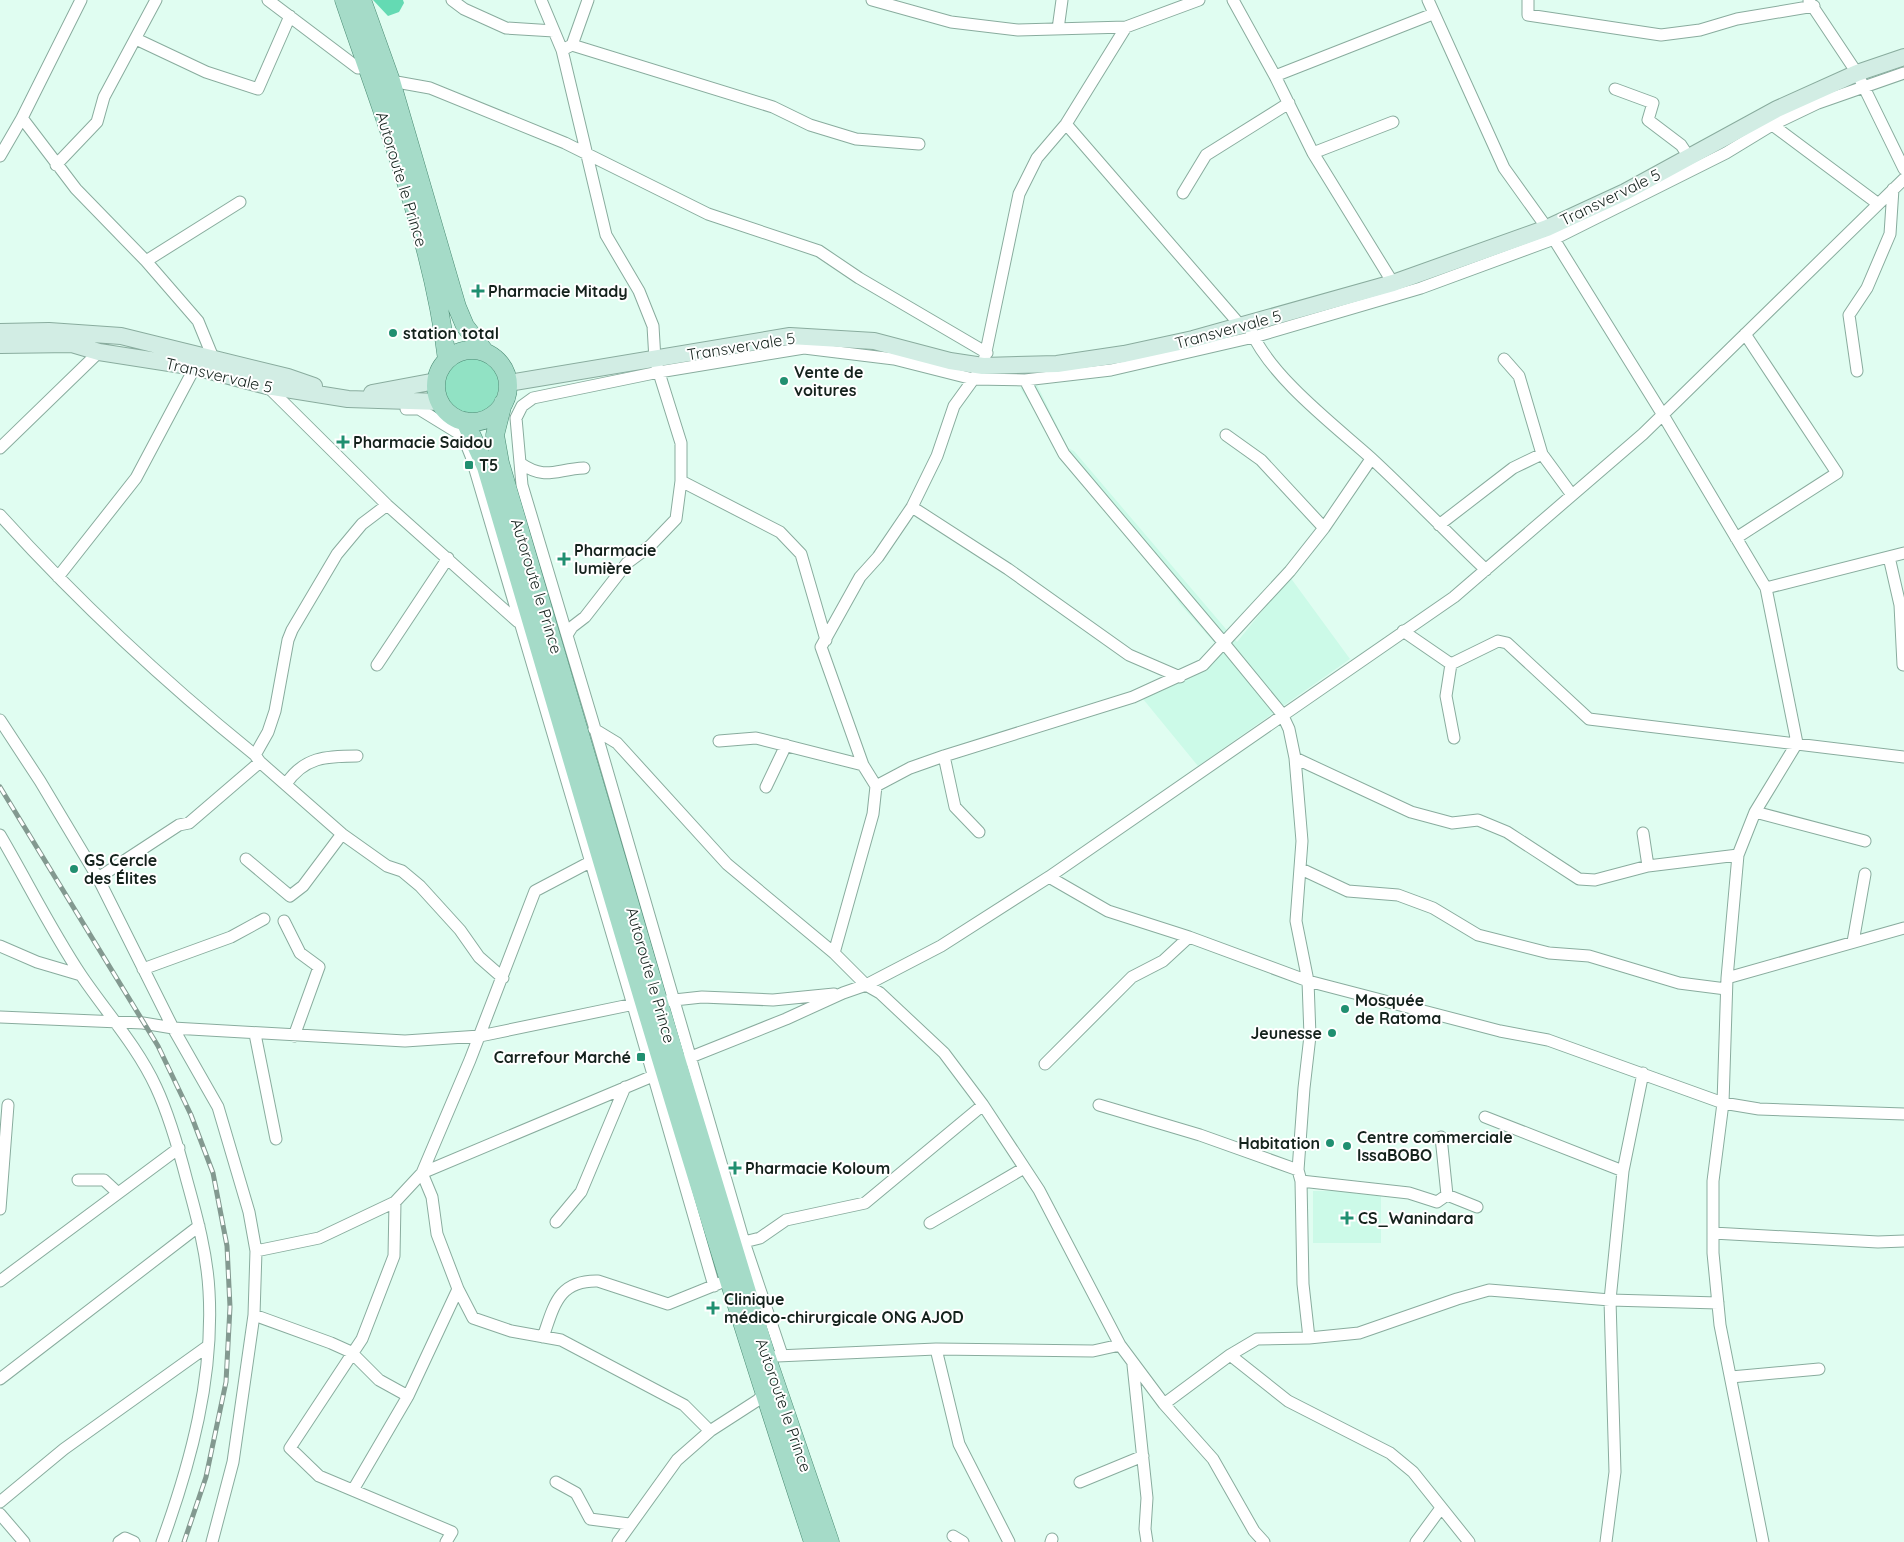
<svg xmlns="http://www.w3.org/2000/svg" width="1904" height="1542" viewBox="0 0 1904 1542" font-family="Quicksand,sans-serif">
	<rect width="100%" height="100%" fill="#e0fdf1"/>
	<path fill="#ccfae8" d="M 1036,383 L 1068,448 L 1074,451 L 1237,642 L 1290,577 L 1350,659 L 1198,766 L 1143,699 L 1194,676 L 1222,651 L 1180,604 L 1127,529 L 1062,453 L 1020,388 Z
		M 1313,1191 L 1355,1191 L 1356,1194 L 1381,1194 L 1381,1243 L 1313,1243 Z"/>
	<path fill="#91e2c4" d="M441 385a29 29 0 1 1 58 0a29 29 0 1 1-58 0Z"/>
	<path fill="#64dab3" d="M 373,0 L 403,0 L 404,3 L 399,12 L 388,16 Z"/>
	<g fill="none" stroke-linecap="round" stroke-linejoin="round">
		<defs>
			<path id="minor" d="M 268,0 L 358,68 L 365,67
				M 452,0 L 464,9 L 506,28 L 554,31
				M 541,0 L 562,50 L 606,235 L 639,291 L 653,326 L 655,360 L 681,443 L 681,481 L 676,519 L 650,546 L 627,563 L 585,617 L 572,627 L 567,635
				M 872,0 L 951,22 L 1018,30 L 1126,27 L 1199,0
				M 1233,0 L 1275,76 L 1313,153 L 1393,283
				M 1428,0 L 1504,168 L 1547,228 L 1663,415 L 1766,588 L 1797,743 L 1755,812 L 1738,855 L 1727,978 L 1723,1103 L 1713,1181 L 1713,1253 L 1720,1325 L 1763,1542
				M 1528,0 L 1528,15 L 1661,35 L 1700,30 L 1737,19 L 1814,6
				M 1809,1 L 1857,73 L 1904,169
				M 1058,29 L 1062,0
				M 136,39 L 206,72 L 258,89 L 290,16
				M 572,45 L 773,107 L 810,125 L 856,139 L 919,144
				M 566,48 L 572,45 L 588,0
				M 1275,76 L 1433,14
				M 391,81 L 430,88 L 565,143 L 708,214 L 819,251 L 859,278 L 987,353
				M 1615,89 L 1653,103 L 1648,120 L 1681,145 L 1689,157
				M 22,118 L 76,189 L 146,261 L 198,321 L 214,360
				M 1767,121 L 1877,203
				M 1066,124 L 1241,326
				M 1313,153 L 1393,122
				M 0,156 L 22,118 L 81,0
				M 56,165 L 97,122 L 104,97 L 156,0
				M 1183,193 L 1206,155 L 1289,103
				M 146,261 L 240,202
				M 1251,331 C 1271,377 1334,425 1371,458 C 1410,494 1447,533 1486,570
				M 1504,359 L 1519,376 L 1542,454
				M 1857,371 L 1849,315 L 1867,288 L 1890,234 L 1893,189
				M 1025,380 L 1064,454 L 1223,642 L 1282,714 L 1289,729 L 1295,758 L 1302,841 L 1296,921 L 1308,981 L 1310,1036 L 1304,1088 L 1298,1170 L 1301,1181 L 1303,1284 L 1309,1338
				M 267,386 L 387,505 L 518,622
				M 406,409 L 419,409 L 463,436 L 471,456 L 633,1005 L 714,1286
				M 1226,435 L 1261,460 L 1324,528
				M 0,448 L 99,352
				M 520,463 C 546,481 556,469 584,468
				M 681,481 L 780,532 L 801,554 L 826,640
				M 912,507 L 1008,569 L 1129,655 L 1180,677
				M 0,515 C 77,600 166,683 255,755 L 260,762 L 342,834 L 387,866 L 402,871 L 420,886 L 460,930 L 479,957 L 503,978
				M 1439,525 L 1513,468 L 1542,454 L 1572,495
				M 1736,538 L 1837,473 L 1745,334
				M 1889,557 L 1900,605 L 1903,665
				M 58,577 L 136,478 L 195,367
				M 1766,588 L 1904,553
				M 1403,631 L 1451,664 L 1446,696 L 1454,738
				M 1451,664 L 1498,641 L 1507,643 L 1589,719 L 1904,757
				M 377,665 L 448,558
				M 0,720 L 40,781 L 98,878 L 173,1028 L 218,1107 L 249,1212 L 256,1251 L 254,1315 L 233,1462 L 212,1542
				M 594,729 L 617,743 L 727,864 L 834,953 L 866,985 L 880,993 L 944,1053 L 983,1105 L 1039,1190 L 1120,1345 L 1164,1404 L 1213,1459 L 1254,1531 L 1264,1542
				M 719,741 L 756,738 L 863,765
				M 255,755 L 268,732 L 275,711 L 288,640 L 292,630 L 337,554 L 362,524 L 387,505
				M 944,756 L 955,807 L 979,832
				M 1295,758 L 1411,812 L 1452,823 L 1478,820 L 1507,832 L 1579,879 L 1595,880 L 1648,866 L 1738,855
				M 286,784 C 304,757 326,756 357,756
				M 876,786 L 863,765 L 821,647 L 860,577 L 878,557 L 912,507 L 937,456 L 954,406 L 983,366 L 1019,194 L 1037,158 L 1066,124 L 1126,27
				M 766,787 L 786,745
				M 1755,812 L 1865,841
				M 1643,833 L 1648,866
				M 0,835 C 27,881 51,930 81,975 C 106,1012 137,1046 156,1087 C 170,1117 179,1150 187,1181 C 197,1217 207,1254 209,1291 C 214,1377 191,1462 162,1542
				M 246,859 L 290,896 L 303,886 L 342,834
				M 1301,869 L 1348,891 L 1398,895 L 1433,908 L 1478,935 L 1549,953 L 1589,956 L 1679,983 L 1726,989
				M 1049,877 L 1108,911 L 1189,937 L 1308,981 L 1500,1031 L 1548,1040 L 1723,1103 L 1759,1109 L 1904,1114
				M 98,878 L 179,825 L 189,823 L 260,762
				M 284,921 L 300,953 L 319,967 L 294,1036
				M 1853,942 L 1865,874
				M 0,946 L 37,962 L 81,975
				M 834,953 L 873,814 L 876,786 L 910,768 L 944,756 L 1133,697 L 1203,665 L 1290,571 L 1324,528 L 1371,459
				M 143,969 L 231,937 L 264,919
				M 1727,978 L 1904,928
				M 665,1001 L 702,997 L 773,1000 L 834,994
				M 0,1017 L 143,1023 L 173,1028 L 405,1041 L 480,1036 L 639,1003
				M 255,1034 L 276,1139
				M 686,1059 L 786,1019 L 843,993 L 866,985 L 941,946 L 1049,877 L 1454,597 L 1643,434 L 1904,179
				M 1045,1064 L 1132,977 L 1163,961 L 1189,937
				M 1099,1105 L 1200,1135 L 1298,1170
				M 1485,1117 L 1623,1171
				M 1441,1137 L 1447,1195
				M 78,1180 L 104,1180 L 118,1193
				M 1301,1181 L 1409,1193 L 1437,1202 L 1447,1195 L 1477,1207
				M 0,1209 L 8,1105
				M 556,1222 L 581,1192 L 625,1087
				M 930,1223 L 1024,1168
				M 1713,1233 L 1878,1242 L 1904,1241
				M 744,1242 L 760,1238 L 786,1220 L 865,1203 L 983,1105
				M 256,1251 L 319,1238 L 395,1202
				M 0,1281 L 179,1148
				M 458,1289 L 473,1318 L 511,1331 L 561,1340 L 684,1405 L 710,1431
				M 254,1315 L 331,1343 L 351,1352 L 379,1380 L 408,1396
				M 543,1337 C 554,1306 558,1280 598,1281 L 668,1304 L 720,1283
				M 936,1349 L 959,1444 L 1009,1542
				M 782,1355 L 744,1242 L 595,729 L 522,485 L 516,418 L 522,406 L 533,398 L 659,372 L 804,348 L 894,359 L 973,379 L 1025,380 L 1111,370 L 1254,337 L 1421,288 L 1554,239 L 1726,153 L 1772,125 L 1818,103 L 1904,73
				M 1230,1355 L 1288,1401 L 1390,1453 L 1413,1472 L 1469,1542
				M 777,1356 L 936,1349 L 1093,1351 L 1120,1345
				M 1133,1365 L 1147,1498 L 1145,1529 L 1147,1542
				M 1731,1377 L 1819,1369
				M 0,1379 L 199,1226
				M 1164,1404 L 1230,1355 L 1257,1339 L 1309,1338 L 1359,1333 L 1457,1299 L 1489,1290 L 1610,1300 L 1718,1303
				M 556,1482 L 576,1493 L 590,1519 L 629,1524
				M 1080,1482 L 1143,1456
				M 353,1490 L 408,1396 L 458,1289 L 437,1234 L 432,1197 L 422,1173 L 660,1073
				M 0,1502 L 64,1449 L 208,1346
				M 0,1514 L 24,1542
				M 953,1536 L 963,1542
				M 119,1542 L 125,1538 L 134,1542
				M 446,1542 L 452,1532 L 319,1476 L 290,1448 L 362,1339 L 394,1256 L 395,1202 L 422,1173 L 470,1060 L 535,891 L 590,862
				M 618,1542 L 677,1460 L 710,1431 L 758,1400 L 764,1393
				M 1051,1542 L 1052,1539
				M 1416,1542 L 1441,1508
				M 1606,1542 L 1615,1472 L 1610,1300 L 1623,1171 L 1643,1073"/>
			<path id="secondary" d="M 0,332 L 49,331 L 121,336 L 288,377 L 314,386
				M 0,345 L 72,344 L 99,352 L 195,367 L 267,386 L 348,399 L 440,402
				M 508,383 L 790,336 L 874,341 L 950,361 L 983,366 L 1057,364 L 1124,354 L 1193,339 L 1393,283 L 1547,228 L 1625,192 L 1777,109 L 1857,73 L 1904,57
				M 372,393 L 436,381"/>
			<path id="primary" d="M 344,0 C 383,116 433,239 447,360
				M 362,0 L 391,81 L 457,307 L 465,326 L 485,352
				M436 386a36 36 0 1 1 72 0a36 36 0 1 1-72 0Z
				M 503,403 L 495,435 L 500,463 L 659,1003 L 767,1358 L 830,1542
				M 465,421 L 486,467 C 592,826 695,1186 813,1542"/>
		</defs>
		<use href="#minor" stroke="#89ac9e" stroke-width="13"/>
		<use href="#secondary" stroke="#89ac9e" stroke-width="18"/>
		<use href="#primary" stroke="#4b8b74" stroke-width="19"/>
		<use href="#minor" stroke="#fff" stroke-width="11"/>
		<use href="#secondary" stroke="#d2ede4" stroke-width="16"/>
		<use href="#primary" stroke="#a5dbc8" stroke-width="18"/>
		<defs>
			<path id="rail" d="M 0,787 L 158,1046 L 191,1115 L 213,1173 L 227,1246 L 230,1307 L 226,1382 L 206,1477 L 184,1542"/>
		</defs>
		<use href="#rail" stroke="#839990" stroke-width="5"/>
		<use href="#rail" stroke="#fff" stroke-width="3" stroke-dasharray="9" stroke-linecap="butt"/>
	</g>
	<g fill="#208f70" stroke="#fff" stroke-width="2">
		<path d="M475.5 283.5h5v5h5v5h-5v5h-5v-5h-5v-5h5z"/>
		<circle cx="393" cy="333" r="5"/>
		<circle cx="784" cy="381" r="5"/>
		<path d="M340.5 434.5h5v5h5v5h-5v5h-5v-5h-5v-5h5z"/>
		<rect x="464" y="460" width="10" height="10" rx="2.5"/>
		<path d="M561.5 551.5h5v5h5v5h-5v5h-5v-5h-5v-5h5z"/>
		<circle cx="74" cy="869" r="5"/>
		<circle cx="1345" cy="1009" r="5"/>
		<circle cx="1332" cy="1033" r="5"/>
		<rect x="636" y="1052" width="10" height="10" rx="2.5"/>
		<circle cx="1330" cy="1143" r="5"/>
		<circle cx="1347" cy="1146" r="5"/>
		<path d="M732.5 1160.5h5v5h5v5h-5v5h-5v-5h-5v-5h5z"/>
		<path d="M1344.5 1210.5h5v5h5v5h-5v5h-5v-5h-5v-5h5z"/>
		<path d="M710.5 1300.5h5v5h5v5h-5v5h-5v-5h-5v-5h5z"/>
	</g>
	<g text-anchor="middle" stroke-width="4" stroke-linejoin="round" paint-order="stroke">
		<g font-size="16" fill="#14221c" stroke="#fff">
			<text transform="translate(402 179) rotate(73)" y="6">Autoroute le Prince</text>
			<text transform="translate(1610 197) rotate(-26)" y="6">Transvervale 5</text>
			<text transform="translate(1228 329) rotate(-15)" y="6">Transvervale 5</text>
			<text transform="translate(741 346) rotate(-9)" y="6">Transvervale 5</text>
			<text transform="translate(219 375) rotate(13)" y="6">Transvervale 5</text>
			<text transform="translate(537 586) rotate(73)" y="6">Autoroute le Prince</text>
			<text transform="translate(651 975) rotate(74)" y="6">Autoroute le Prince</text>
			<text transform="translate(784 1405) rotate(71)" y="6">Autoroute le Prince</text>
		</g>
		<g font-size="16" font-weight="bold" fill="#14221c" stroke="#fff" text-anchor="start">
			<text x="488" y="297">Pharmacie Mitady</text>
			<text x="403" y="339">station total</text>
			<text x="794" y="378">Vente de<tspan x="794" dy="18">voitures</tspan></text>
			<text x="353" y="448">Pharmacie Saidou</text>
			<text x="479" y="471">T5</text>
			<text x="574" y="556">Pharmacie<tspan x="574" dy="18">lumière</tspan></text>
			<text x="84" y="866">GS Cercle<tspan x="84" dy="18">des Élites</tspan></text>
			<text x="1355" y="1006">Mosquée<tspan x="1355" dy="18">de Ratoma</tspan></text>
			<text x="1322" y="1039" text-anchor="end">Jeunesse</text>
			<text x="631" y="1063" text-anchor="end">Carrefour Marché</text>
			<text x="1357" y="1143">Centre commerciale<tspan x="1357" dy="18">IssaBOBO</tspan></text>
			<text x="1320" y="1149" text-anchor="end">Habitation</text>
			<text x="745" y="1174">Pharmacie Koloum</text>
			<text x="1358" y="1224">CS_Wanindara</text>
			<text x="724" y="1305">Clinique<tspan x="724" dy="18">médico-chirurgicale ONG AJOD</tspan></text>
		</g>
	</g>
</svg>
